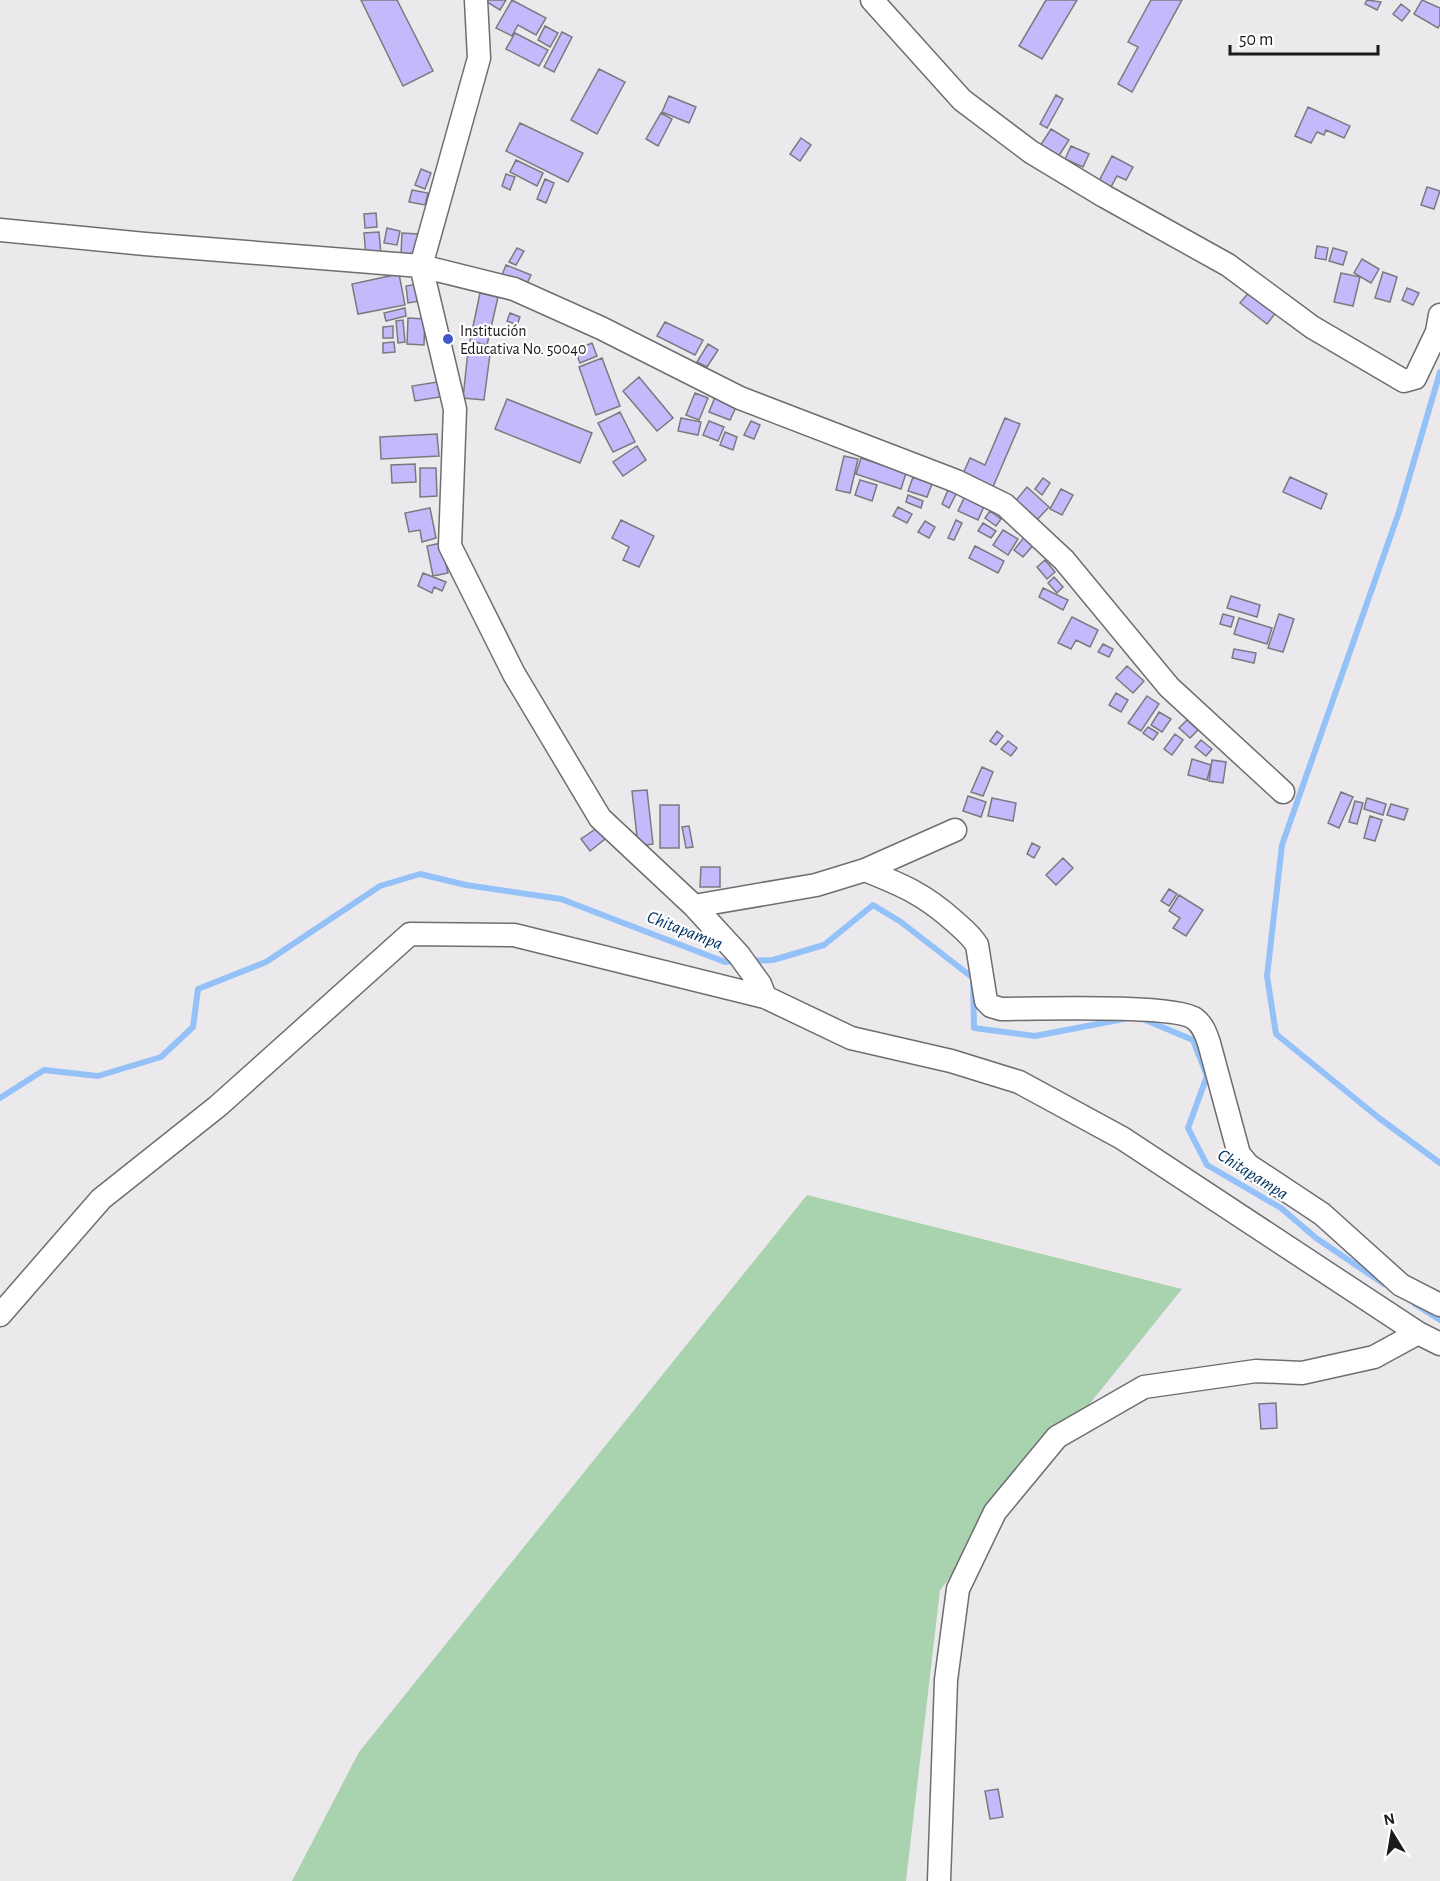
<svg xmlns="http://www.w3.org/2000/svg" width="1440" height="1881" viewBox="0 0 1440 1881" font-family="'Alegreya Sans',sans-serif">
	<rect width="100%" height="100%" fill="#ece9ed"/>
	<path fill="#a9d3af" d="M 807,1195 L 1182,1289 L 940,1590 L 906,1881 L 292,1881 L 359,1752 Z"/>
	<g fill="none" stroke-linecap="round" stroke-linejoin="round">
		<path stroke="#94c1f7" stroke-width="6" d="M 1440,372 L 1399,512 L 1282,845 L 1267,976 L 1276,1034 L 1379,1118 L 1440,1163
			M 749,961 L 773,960 L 824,945 L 873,905 L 901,922 L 973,978 L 974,1028 L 1035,1036 L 1124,1019
			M 1143,1019 L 1193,1040 L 1207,1076 L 1188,1128 L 1207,1165 L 1281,1208 L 1316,1238 L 1384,1284
			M 0,1098 L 44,1070 L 98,1076 L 161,1057 L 193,1027 L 198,989 L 266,962 L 380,886 L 420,874 L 466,885 L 561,899 L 725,962 L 736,961
			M 1415,1304 L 1440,1320"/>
	</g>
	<path fill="#c4bafb" stroke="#7a7a7e" stroke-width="1.5" d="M 361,0 L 397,0 L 433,71 L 403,86 Z
		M 488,0 L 506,0 L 500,10 L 487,2 Z
		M 512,0 L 546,18 L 536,35 L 518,25 L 512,36 L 496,28 Z
		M 1046,0 L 1077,0 L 1042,59 L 1019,46 Z
		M 1151,0 L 1182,0 L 1132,92 L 1118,84 L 1138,47 L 1128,42 Z
		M 1367,0 L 1381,2 L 1377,10 L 1365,4 Z
		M 1422,0 L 1440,8 L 1440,24 L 1438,28 L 1414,14 Z
		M 1401,4 L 1410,11 L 1402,21 L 1393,14 Z
		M 545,26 L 558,33 L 550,47 L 538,40 Z
		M 562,32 L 572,37 L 554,72 L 544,67 Z
		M 515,33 L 548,50 L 539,66 L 506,49 Z
		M 599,69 L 625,82 L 597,134 L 571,120 Z
		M 1056,95 L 1063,99 L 1047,128 L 1040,124 Z
		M 669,96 L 696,107 L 689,123 L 662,112 Z
		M 1308,107 L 1350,126 L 1344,138 L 1326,130 L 1324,135 L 1317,132 L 1311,143 L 1295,136 Z
		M 661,113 L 672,119 L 658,146 L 646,139 Z
		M 520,123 L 583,153 L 568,182 L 506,151 Z
		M 1051,129 L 1069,140 L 1058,157 L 1040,146 Z
		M 801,138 L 811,145 L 800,161 L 790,154 Z
		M 1071,146 L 1089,154 L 1083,167 L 1065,159 Z
		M 1112,156 L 1133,167 L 1126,180 L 1117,176 L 1111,187 L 1099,181 Z
		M 516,160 L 543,173 L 537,186 L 510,172 Z
		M 421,169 L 431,173 L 425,189 L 415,185 Z
		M 506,174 L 515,177 L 510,190 L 502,186 Z
		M 545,179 L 554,183 L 546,203 L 537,199 Z
		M 1427,187 L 1440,191 L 1434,209 L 1421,205 Z
		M 412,190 L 428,193 L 425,205 L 409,202 Z
		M 376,213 L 377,227 L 365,228 L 364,214 Z
		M 387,228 L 400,231 L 397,245 L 384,243 Z
		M 379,232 L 381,256 L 366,257 L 364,233 Z
		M 402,233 L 418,234 L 416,256 L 401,255 Z
		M 1317,246 L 1328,248 L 1326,260 L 1315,258 Z
		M 517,248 L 524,251 L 516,265 L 509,262 Z
		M 1333,248 L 1347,252 L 1343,265 L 1329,261 Z
		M 1362,259 L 1379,269 L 1371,283 L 1354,273 Z
		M 506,265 L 531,275 L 524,290 L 500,280 Z
		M 1383,272 L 1397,277 L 1390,302 L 1375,298 Z
		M 1341,273 L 1360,277 L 1353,306 L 1334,302 Z
		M 399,274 L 405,305 L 358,314 L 352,284 Z
		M 417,284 L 420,301 L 408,303 L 406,286 Z
		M 1407,288 L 1419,293 L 1413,305 L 1402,300 Z
		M 1251,290 L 1277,311 L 1267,324 L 1240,303 Z
		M 480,293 L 498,297 L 487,345 L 470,341 Z
		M 405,308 L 406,316 L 386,321 L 384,313 Z
		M 510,313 L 520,317 L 517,325 L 507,321 Z
		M 408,318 L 425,319 L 424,345 L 407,344 Z
		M 403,320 L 405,342 L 398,343 L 396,321 Z
		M 665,322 L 703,340 L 695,355 L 657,336 Z
		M 393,326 L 393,338 L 383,338 L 383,327 Z
		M 394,342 L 395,352 L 383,353 L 383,343 Z
		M 592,343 L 597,356 L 580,363 L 575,350 Z
		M 708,344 L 718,350 L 707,367 L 697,362 Z
		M 468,351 L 490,354 L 484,400 L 463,398 Z
		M 602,358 L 620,406 L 596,415 L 579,367 Z
		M 639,377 L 673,418 L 657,431 L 623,391 Z
		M 437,382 L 440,397 L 415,401 L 412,386 Z
		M 695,393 L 708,398 L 699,420 L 686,415 Z
		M 715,397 L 737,405 L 730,420 L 709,412 Z
		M 507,399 L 592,433 L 580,463 L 495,429 Z
		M 620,412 L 635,442 L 613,452 L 598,423 Z
		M 681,418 L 701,422 L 698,435 L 678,431 Z
		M 1005,418 L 1020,424 L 992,489 L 962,476 L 970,458 L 985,465 Z
		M 709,421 L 724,427 L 718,441 L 703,435 Z
		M 751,421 L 760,425 L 754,439 L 744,435 Z
		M 725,432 L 737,437 L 733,450 L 720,445 Z
		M 437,434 L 439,456 L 381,459 L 380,437 Z
		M 637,446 L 646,460 L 623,476 L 613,462 Z
		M 844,456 L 858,459 L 850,493 L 836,490 Z
		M 861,458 L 906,473 L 901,489 L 856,474 Z
		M 415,464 L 416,482 L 392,483 L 391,465 Z
		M 420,468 L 436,468 L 437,496 L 420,497 Z
		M 913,477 L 932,484 L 927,497 L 908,491 Z
		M 1290,477 L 1327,494 L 1321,509 L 1283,492 Z
		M 1043,478 L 1050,483 L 1042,495 L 1035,489 Z
		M 860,480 L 877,485 L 872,501 L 855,495 Z
		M 1027,487 L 1049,507 L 1034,523 L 1013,504 Z
		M 1061,489 L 1073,495 L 1062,515 L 1050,509 Z
		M 948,490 L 956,494 L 949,508 L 942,504 Z
		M 966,494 L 986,502 L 978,520 L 958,511 Z
		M 908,495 L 923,501 L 921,508 L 906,502 Z
		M 898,507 L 912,514 L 907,523 L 893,516 Z
		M 430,508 L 436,538 L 422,542 L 420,530 L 409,532 L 405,513 Z
		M 990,511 L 1001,519 L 996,526 L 985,518 Z
		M 621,520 L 654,536 L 639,567 L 623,560 L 629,547 L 612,538 Z
		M 956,520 L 962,523 L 954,540 L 948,538 Z
		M 925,521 L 935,527 L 929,538 L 918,532 Z
		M 983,523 L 996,531 L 991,538 L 978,531 Z
		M 1003,530 L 1018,539 L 1008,555 L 993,545 Z
		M 1026,535 L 1035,543 L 1023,557 L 1014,550 Z
		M 441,543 L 448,573 L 433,576 L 427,546 Z
		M 975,546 L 1004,561 L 998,573 L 969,558 Z
		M 1045,560 L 1055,572 L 1047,579 L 1037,567 Z
		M 423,573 L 446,582 L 442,591 L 434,587 L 432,593 L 418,586 Z
		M 1054,577 L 1063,587 L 1057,593 L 1048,583 Z
		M 1043,588 L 1068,600 L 1063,610 L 1039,597 Z
		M 1231,596 L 1260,605 L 1257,617 L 1227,608 Z
		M 1223,614 L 1234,617 L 1231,627 L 1220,624 Z
		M 1279,614 L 1294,619 L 1283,652 L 1268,648 Z
		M 1072,617 L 1098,630 L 1090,647 L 1076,640 L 1071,649 L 1058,643 Z
		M 1239,618 L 1272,628 L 1267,644 L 1234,634 Z
		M 1103,644 L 1113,649 L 1109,657 L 1098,652 Z
		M 1234,649 L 1256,653 L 1254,663 L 1232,658 Z
		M 1127,666 L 1144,681 L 1133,693 L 1116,678 Z
		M 1116,693 L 1128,700 L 1121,712 L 1109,705 Z
		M 1147,696 L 1159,704 L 1141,731 L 1128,723 Z
		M 1159,712 L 1171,719 L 1162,732 L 1151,725 Z
		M 1187,720 L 1198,730 L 1190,738 L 1179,728 Z
		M 1148,727 L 1158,733 L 1153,740 L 1143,733 Z
		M 997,731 L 1003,736 L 996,745 L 990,741 Z
		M 1175,734 L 1183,740 L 1172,755 L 1164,749 Z
		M 1201,740 L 1212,749 L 1206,756 L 1195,747 Z
		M 1008,741 L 1017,748 L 1011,756 L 1001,749 Z
		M 1192,759 L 1211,765 L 1207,780 L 1188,775 Z
		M 1212,760 L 1226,762 L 1223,783 L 1209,781 Z
		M 982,767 L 993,772 L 983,796 L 971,792 Z
		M 647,790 L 653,844 L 638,846 L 632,791 Z
		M 1341,792 L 1353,797 L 1339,828 L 1328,823 Z
		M 968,796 L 986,802 L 981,817 L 963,811 Z
		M 992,798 L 1016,803 L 1013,821 L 988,816 Z
		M 1367,798 L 1386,804 L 1383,815 L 1364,809 Z
		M 1355,801 L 1363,803 L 1357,824 L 1349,822 Z
		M 1391,804 L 1408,809 L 1404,820 L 1387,815 Z
		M 660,805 L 679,805 L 679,848 L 660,848 Z
		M 1370,816 L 1382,820 L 1375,841 L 1364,838 Z
		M 689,826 L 693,847 L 686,848 L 682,827 Z
		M 597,828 L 605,839 L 590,851 L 581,839 Z
		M 1032,843 L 1040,847 L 1034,858 L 1027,854 Z
		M 1063,858 L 1073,868 L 1056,885 L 1046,875 Z
		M 701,867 L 720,867 L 720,887 L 700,887 Z
		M 1169,889 L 1177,894 L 1169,906 L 1161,901 Z
		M 1179,895 L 1203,910 L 1186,936 L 1173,928 L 1180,918 L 1169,911 Z
		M 1276,1403 L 1277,1428 L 1261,1429 L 1259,1404 Z
		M 998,1789 L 1003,1817 L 990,1819 L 985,1791 Z"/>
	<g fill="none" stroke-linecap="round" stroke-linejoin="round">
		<defs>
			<path id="minor" d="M 476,0 L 479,58 L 421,266 L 455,409 L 450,546 L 514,674 L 600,818 L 694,906 L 739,955 L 760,984 L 765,997
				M 872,0 L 962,100 L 1031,152 L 1104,196 L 1228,265 L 1312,327 L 1404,381 L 1415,378 L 1437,332 L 1440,315
				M 0,230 L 145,244 L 421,266 L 514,289 L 601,328 L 740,398 L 956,481 L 1005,505 L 1064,560 L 1169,687 L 1283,792
				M 865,870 C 902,885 924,894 954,921 C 963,929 971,935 977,945 L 986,1001 L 991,1006 L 1001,1009 C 1033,1009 1176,1004 1195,1019 C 1203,1025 1206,1034 1209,1043 L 1239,1154 L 1248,1165 L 1322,1214 L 1401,1285 L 1440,1305
				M 694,906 L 816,885 L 865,870 L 955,830
				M 0,1315 L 101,1199 L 218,1106 L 410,934 L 514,935 L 765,997 L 851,1038 L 951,1061 L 1019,1082 L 1122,1138 L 1418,1333
				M 939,1881 L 946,1680 L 958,1589 L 995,1512 L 1057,1437 L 1144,1387 L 1256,1371 L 1302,1373 L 1374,1357 L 1418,1333 L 1440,1344"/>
		</defs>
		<use href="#minor" stroke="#6f6d70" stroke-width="25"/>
		<use href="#minor" stroke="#fff" stroke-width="22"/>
	</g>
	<circle fill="#4059cc" stroke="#fff" stroke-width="2" cx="448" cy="339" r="6"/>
	<g text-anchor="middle" stroke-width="4.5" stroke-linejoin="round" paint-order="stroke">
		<g font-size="16" fill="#1a191b" stroke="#fff" text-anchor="start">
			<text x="460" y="336">Institución<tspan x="460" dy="18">Educativa No. 50040</tspan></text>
		</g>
		<g font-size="18" font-style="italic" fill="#053565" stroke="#fff">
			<text transform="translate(685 930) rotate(21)" y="6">Chitapampa</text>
			<text transform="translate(1253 1174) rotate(32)" y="6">Chitapampa</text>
		</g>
	</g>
	<g transform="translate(1392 1833) rotate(349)" stroke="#ffffff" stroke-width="4.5" paint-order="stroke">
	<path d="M0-4.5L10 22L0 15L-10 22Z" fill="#1a191b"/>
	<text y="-9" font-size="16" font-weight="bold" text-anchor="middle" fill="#1a191b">N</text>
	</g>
	<path d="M1230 45v9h148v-9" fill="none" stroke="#1a191b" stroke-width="3"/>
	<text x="1239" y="45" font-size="18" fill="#1a191b" stroke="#ffffff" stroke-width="4.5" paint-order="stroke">50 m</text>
</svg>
